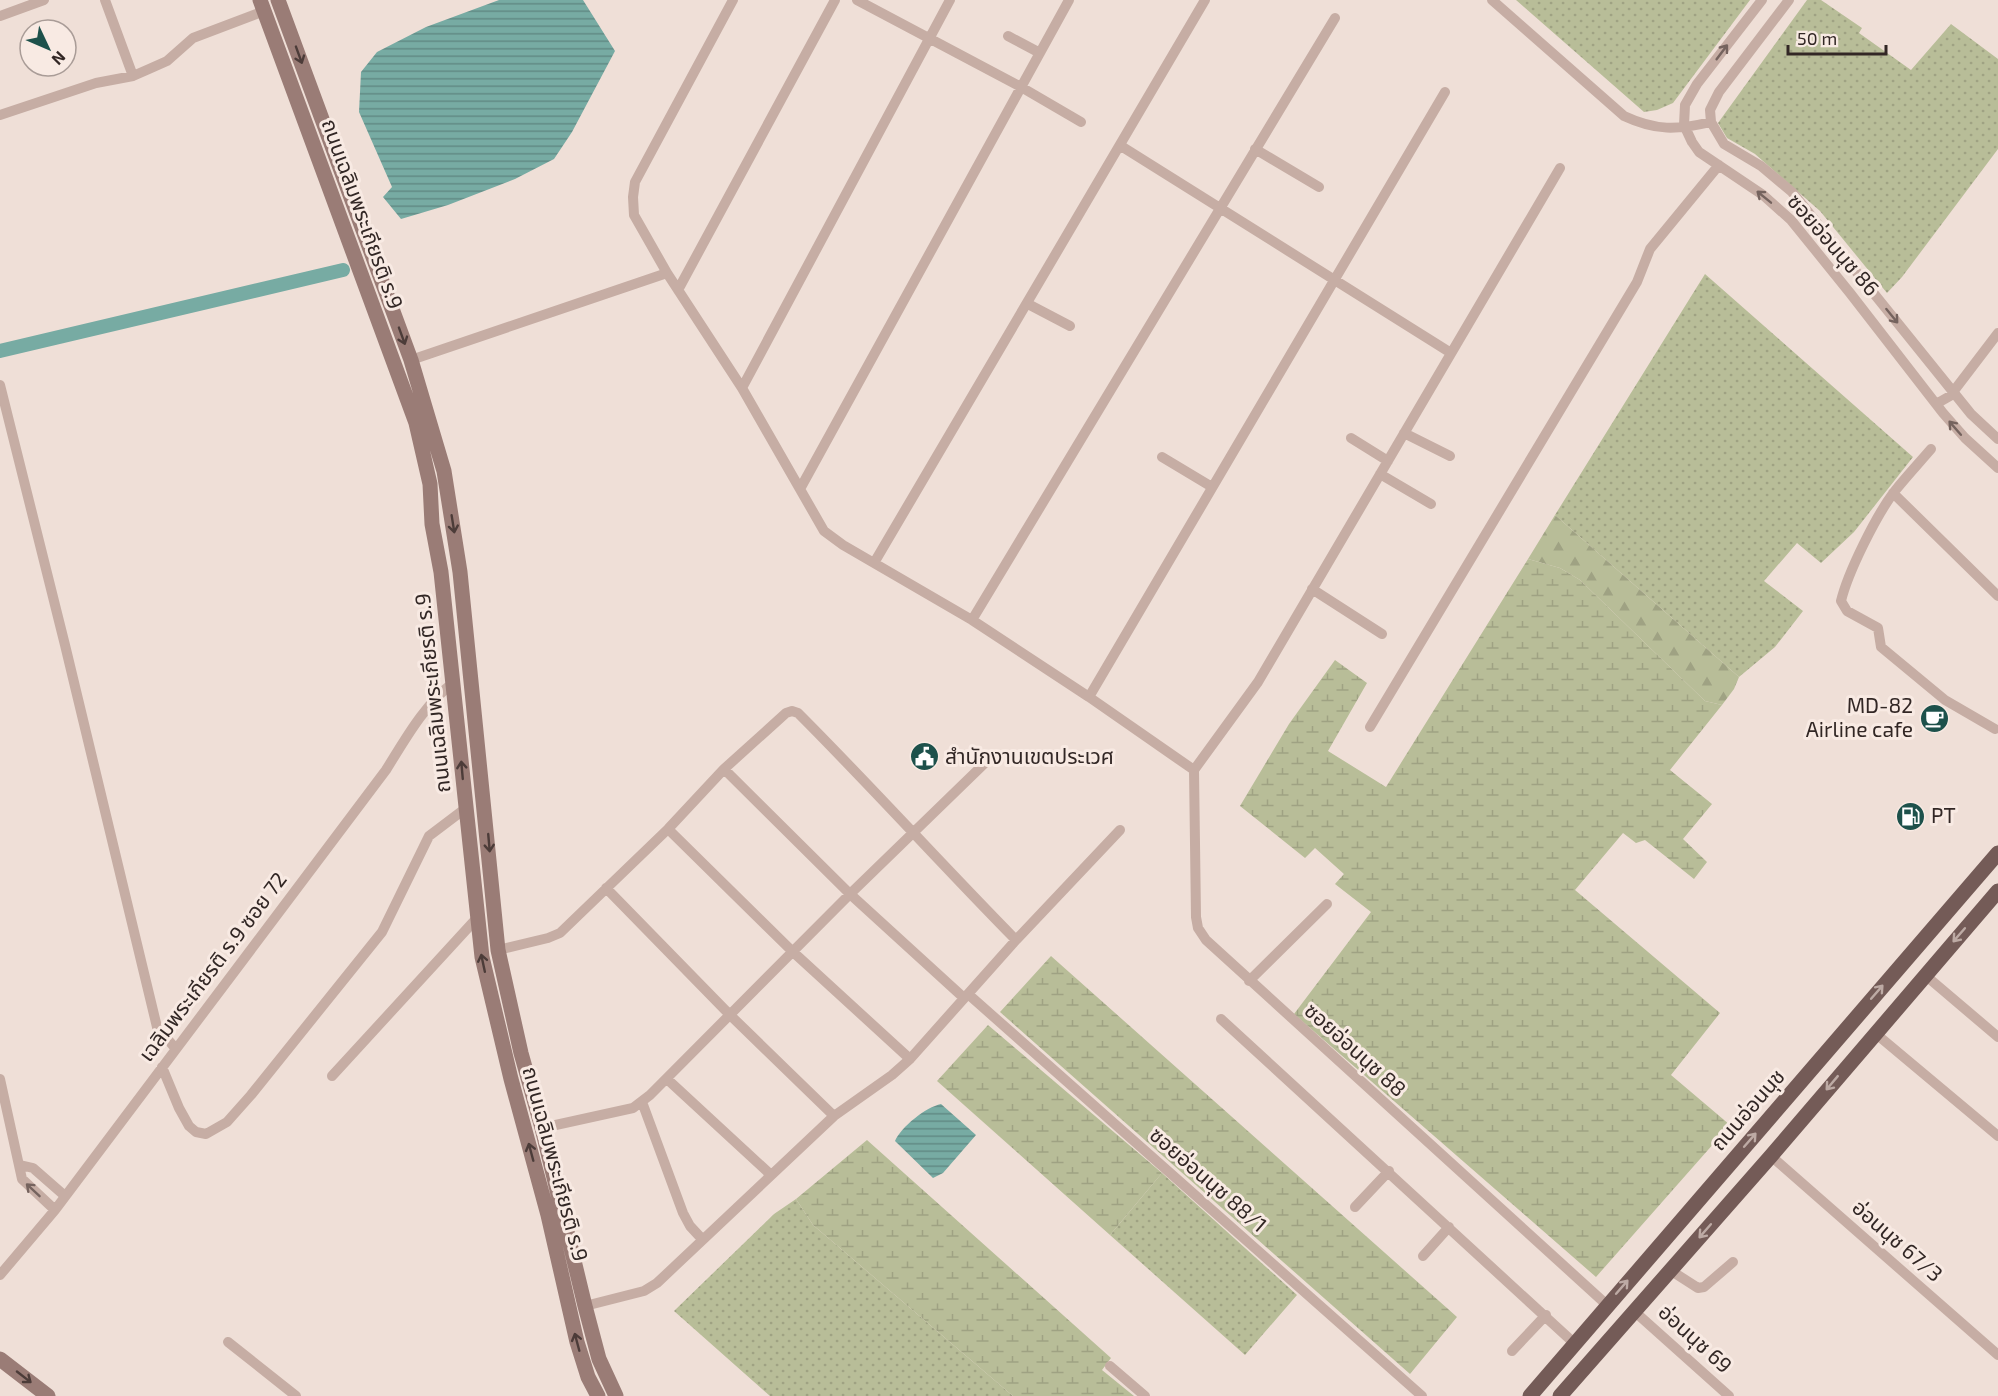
<svg xmlns="http://www.w3.org/2000/svg" width="1998" height="1396" viewBox="0 0 1998 1396" font-family="'Exo 2','Noto Sans Thai',sans-serif">
	<defs>
		<pattern id="green-dots" width="8" height="8" patternUnits="userSpaceOnUse" patternTransform="scale(1.5)"><rect width="8" height="8" fill="#b8bd98"/><path d="M2 2h.1M6 6h.1" fill="none" stroke="#9fa283" stroke-width="1.8" stroke-linecap="round"/></pattern>
		<pattern id="forest-firs" width="22" height="20" patternUnits="userSpaceOnUse" patternTransform="scale(1.5)"><rect width="22" height="20" fill="#b8bd98"/><path d="M5 1l3.5 6h-7zM16 11l3.5 6h-7z" fill="#9fa283"/></pattern>
		<pattern id="wetland-marsh" width="20" height="14" patternUnits="userSpaceOnUse" patternTransform="scale(1.5)"><rect width="20" height="14" fill="#b8bd98"/><path d="M1 5h8M5 5V1M11 12h8M15 12V8" fill="none" stroke="#9fa283"/></pattern>
		<pattern id="water-rules" width="6" height="5" patternUnits="userSpaceOnUse" patternTransform="scale(1.5)"><rect width="6" height="5" fill="#77aba3"/><path d="M0 2.5h6" fill="none" stroke="#628b85"/></pattern>
	</defs>
	<rect width="100%" height="100%" fill="#efdfd7"/>
	<path fill="url(#green-dots)" d="M 1516,0 L 1750,0 L 1673,103 L 1657,110 L 1644,112 Z
		M 1807,0 L 1821,0 L 1862,28 L 1859,33 L 1911,70 L 1951,24 L 1998,59 L 1998,149 L 1902,277 L 1887,293 L 1820,211 L 1755,154 L 1727,138 L 1718,123 Z
		M 1705,274 L 1913,457 L 1854,532 L 1821,563 L 1797,543 L 1764,581 L 1803,611 L 1775,647 L 1739,677 L 1555,515 Z
		M 1162,1173 L 1297,1295 L 1245,1355 L 1110,1235 Z
		M 796,1199 L 813,1225 L 1013,1396 L 770,1396 L 674,1311 L 774,1214 Z"/>
	<path fill="url(#forest-firs)" d="M 1555,515 L 1739,677 L 1734,689 L 1722,705 L 1705,701 L 1580,580 L 1560,568 L 1528,559 Z"/>
	<path fill="url(#wetland-marsh)" d="M 1528,559 L 1560,568 L 1580,580 L 1705,701 L 1722,705 L 1670,770 L 1712,804 L 1683,839 L 1707,862 L 1694,879 L 1645,840 L 1636,843 L 1623,833 L 1575,890 L 1720,1013 L 1671,1075 L 1730,1125 L 1596,1277 L 1294,1014 L 1371,912 L 1335,884 L 1344,874 L 1315,848 L 1305,858 L 1240,806 L 1289,724 L 1335,660 L 1367,683 L 1328,751 L 1386,787 Z
		M 1051,956 L 1457,1317 L 1410,1374 L 1000,1012 Z
		M 988,1025 L 1162,1173 L 1110,1235 L 937,1081 Z
		M 867,1140 L 1111,1358 L 1102,1370 L 1134,1396 L 1013,1396 L 813,1225 L 796,1199 Z"/>
	<path fill="url(#water-rules)" d="M 499,0 L 583,0 L 615,51 L 572,132 L 554,159 L 515,179 L 448,205 L 401,219 L 383,197 L 392,187 L 359,112 L 361,72 L 377,52 L 426,27 Z
		M 941,1104 L 976,1135 L 943,1173 L 933,1178 L 895,1141 C 901,1127 926,1107 941,1104 Z"/>
	<g fill="none" stroke-linecap="round" stroke-linejoin="round">
		<path stroke="#77aba3" stroke-width="14" d="M 0,351 L 343,270"/>
		<path stroke="#c6ada4" stroke-width="10" d="M 105,0 L 133,76
			M 733,0 L 635,182 L 633,197 L 634,215 L 667,273 L 742,388 L 824,531 L 843,545 L 972,620 L 1089,697 L 1194,770
			M 857,0 L 1021,87 L 1081,122
			M 1492,0 L 1624,116 C 1656,131 1677,130 1711,122
			M 1762,0 L 1697,84 L 1685,105 L 1684,125 L 1692,142 L 1699,152 L 1763,195 L 1791,220 L 1850,293 L 1943,413 L 1965,438 L 1998,468
			M 1789,0 L 1719,92 L 1710,110 L 1711,122 L 1724,144 L 1761,166 L 1792,192 L 1971,414 L 1998,439
			M 0,16 L 44,0
			M 1008,36 L 1040,53
			M 0,115 L 96,83 L 133,76 L 149,69 L 167,61 L 193,38 L 264,11
			M 1121,146 L 1451,353
			M 1255,149 L 1319,187
			M 678,290 L 835,0
			M 1028,304 L 1070,326
			M 411,360 L 667,273
			M 0,385 L 65,645 L 157,1027 L 176,1049
			M 742,388 L 950,0
			M 1936,404 L 1950,396 L 1998,333
			M 1404,433 L 1450,456
			M 1351,438 L 1388,461
			M 1931,449 C 1919,463 1906,477 1894,492 C 1876,516 1848,572 1841,601 L 1847,611 L 1878,628 L 1881,647 L 1945,700 L 1995,729
			M 1162,457 L 1212,487
			M 1380,474 L 1431,504
			M 800,489 L 1069,0
			M 1893,493 L 1998,596
			M 874,563 L 1205,0
			M 1312,589 L 1382,634
			M 972,620 L 1335,18
			M 1089,697 L 1445,92
			M 1370,727 L 1637,282 L 1650,249 L 1719,165
			M 724,769 L 850,894 L 964,998
			M 1194,770 L 1196,917 L 1198,928 L 1206,940 L 1607,1305
			M 1194,770 L 1258,682 L 1560,168
			M 668,829 L 792,951 L 910,1059
			M 606,888 L 731,1016 L 834,1116
			M 498,950 L 548,938 L 560,933 L 668,829 L 724,769 L 786,713 L 792,711 L 798,713 C 872,787 942,865 1016,940
			M 1925,975 L 1998,1037
			M 1249,981 L 1327,904
			M 968,994 L 1422,1396
			M 1221,1019 L 1574,1343
			M 1875,1033 L 1998,1136
			M 162,1067 L 179,1108 L 189,1126 L 196,1132 L 206,1134 L 227,1122 L 251,1095 L 382,932 L 429,836 L 466,808
			M 332,1076 L 477,918
			M 0,1079 L 22,1179 L 55,1210
			M 667,1079 L 770,1174
			M 642,1102 L 683,1213 L 690,1226 L 702,1239
			M 542,1128 L 633,1108 L 650,1095 L 850,894 L 985,763
			M 1771,1156 L 1998,1355
			M 20,1165 L 33,1168 L 65,1196
			M 1355,1207 L 1389,1171
			M 1423,1256 L 1449,1227
			M 1670,1270 L 1698,1288 L 1704,1287 L 1733,1262
			M 0,1275 L 55,1210 L 386,770 C 406,738 424,705 454,682
			M 585,1306 L 644,1291 L 657,1283 L 834,1116 L 892,1075 L 910,1059 L 1016,940 L 1120,830
			M 1634,1311 L 1729,1396
			M 228,1342 L 296,1396
			M 1512,1351 L 1546,1315
			M 1110,1366 L 1145,1396"/>
		<path stroke="#9a7c76" stroke-width="15" d="M 260,0 L 416,423 L 430,484 L 432,524 L 441,572 L 482,957 L 511,1079 L 548,1215 L 577,1342 L 588,1377 L 598,1396
			M 278,0 L 411,360 L 444,471 L 460,572 L 498,950 L 521,1053 L 542,1128 L 585,1306 L 599,1359 L 616,1396
			M 0,1359 L 48,1396"/>
		<path stroke="#745b57" stroke-width="15" d="M 1530,1396 L 1998,853
			M 1560,1396 L 1771,1156 L 1998,891"/>
	</g>
	<defs><path id="oneway-shaft" d="M-6 0H5M1.5-3L5.5 0L1.5 3" fill="none" stroke-width="1.6" stroke-linecap="round" stroke-linejoin="round" transform="scale(1.5)"/></defs>
	<g stroke="#75635e">
		<use href="#oneway-shaft" transform="translate(1722 52) rotate(-53)"/>
		<use href="#oneway-shaft" transform="translate(1764 197) rotate(-141)"/>
		<use href="#oneway-shaft" transform="translate(1892 316) rotate(51)"/>
		<use href="#oneway-shaft" transform="translate(1955 428) rotate(-131)"/>
		<use href="#oneway-shaft" transform="translate(33 1190) rotate(-137)"/>
	</g>
	<g stroke="#4c3c39">
		<use href="#oneway-shaft" transform="translate(299 55) rotate(70)"/>
		<use href="#oneway-shaft" transform="translate(402 336) rotate(70)"/>
		<use href="#oneway-shaft" transform="translate(453 524) rotate(81)"/>
		<use href="#oneway-shaft" transform="translate(462 770) rotate(-95)"/>
		<use href="#oneway-shaft" transform="translate(489 843) rotate(85)"/>
		<use href="#oneway-shaft" transform="translate(483 963) rotate(-102)"/>
		<use href="#oneway-shaft" transform="translate(531 1152) rotate(-105)"/>
		<use href="#oneway-shaft" transform="translate(577 1342) rotate(-105)"/>
		<use href="#oneway-shaft" transform="translate(24 1377) rotate(38)"/>
	</g>
	<g stroke="#bdaaa4">
		<use href="#oneway-shaft" transform="translate(1959 935) rotate(131)"/>
		<use href="#oneway-shaft" transform="translate(1877 992) rotate(-49)"/>
		<use href="#oneway-shaft" transform="translate(1832 1083) rotate(130)"/>
		<use href="#oneway-shaft" transform="translate(1750 1140) rotate(-49)"/>
		<use href="#oneway-shaft" transform="translate(1705 1231) rotate(131)"/>
		<use href="#oneway-shaft" transform="translate(1622 1287) rotate(-49)"/>
	</g>
	<defs>
		<symbol id="cafe-disc" viewBox="-11 -11 22 22"><circle r="9.5" fill="#1d514b" stroke="#f8eae3"/><path d="M-5.5-4.5H6V0H3Q3 3.5 0 3.5H-2.5Q-5.5 3.5-5.5 0ZM3-3.2v2h1.7v-2ZM-6 4.5H4V6H-6Z" fill="#fff"/></symbol>
		<symbol id="civic-disc" viewBox="-11 -11 22 22"><circle r="9.5" fill="#1d514b" stroke="#f8eae3"/><path d="M-.6-6.5H3V-4.5H.6V-3L4-1V1h2V6H-6V1h2V-1L-.6-3ZM-1.2 2.5V6h2.4V2.5Z" fill="#fff"/></symbol>
		<symbol id="fuel-disc" viewBox="-11 -11 22 22"><circle r="9.5" fill="#1d514b" stroke="#f8eae3"/><path d="M-5.5-6h7V0h2V4h1.3V-2.5L3-4.5l.8-.8L6-3V5H2.5V1h-1V6h-7ZM-4.2-4.7v3.2H.2V-4.7Z" fill="#fff"/></symbol>
	</defs>
	<g fill-rule="evenodd">
		<use href="#cafe-disc" x="1918" y="702" width="33" height="33"/>
		<use href="#civic-disc" x="908" y="740" width="33" height="33"/>
		<use href="#fuel-disc" x="1894" y="800" width="33" height="33"/>
	</g>
	<g text-anchor="middle" stroke-width="6" stroke-linejoin="round" paint-order="stroke">
		<g font-size="21" fill="#322725" stroke="#f8eae3">
			<text transform="translate(362 214) rotate(70)" y="7">ถนนเฉลิมพระเกียรติ ร.9</text>
			<text transform="translate(1833 245) rotate(49)" y="7">ซอยอ่อนนุช 86</text>
			<text transform="translate(433 693) rotate(-96)" y="7">ถนนเฉลิมพระเกียรติ ร.9</text>
			<text transform="translate(213 967) rotate(-53)" y="7">เฉลิมพระเกียรติ ร.9 ซอย 72</text>
			<text transform="translate(1355 1050) rotate(42)" y="7">ซอยอ่อนนุช 88</text>
			<text transform="translate(1748 1110) rotate(-49)" y="7">ถนนอ่อนนุช</text>
			<text transform="translate(555 1164) rotate(75)" y="7">ถนนเฉลิมพระเกียรติ ร.9</text>
			<text transform="translate(1208 1180) rotate(41)" y="7">ซอยอ่อนนุช 88/1</text>
			<text transform="translate(1897 1241) rotate(41)" y="7">อ่อนนุช 67/3</text>
			<text transform="translate(1695 1339) rotate(42)" y="7">อ่อนนุช 69</text>
		</g>
		<g font-size="21" fill="#322725" stroke="#f8eae3" text-anchor="start">
			<text x="1913" y="713" text-anchor="end">MD-82<tspan x="1913" dy="24">Airline cafe</tspan></text>
			<text x="945" y="764">สำนักงานเขตประเวศ</text>
			<text x="1931" y="823">PT</text>
		</g>
	</g>
	<g transform="translate(48 48) rotate(134)"><circle r="28" fill="#f8eae3" stroke="#a99c97" stroke-width="1.5"/>
	<path d="M0-4.5L10 22L0 15L-10 22Z" fill="#1d514b"/>
	<text y="-9" font-size="16" font-weight="bold" text-anchor="middle" fill="#322725">N</text>
	</g>
	<path d="M1788 45v9h98v-9" fill="none" stroke="#322725" stroke-width="3"/>
	<text x="1797" y="45" font-size="18" fill="#322725" stroke="#f8eae3" stroke-width="4.5" paint-order="stroke">50 m</text>
</svg>
